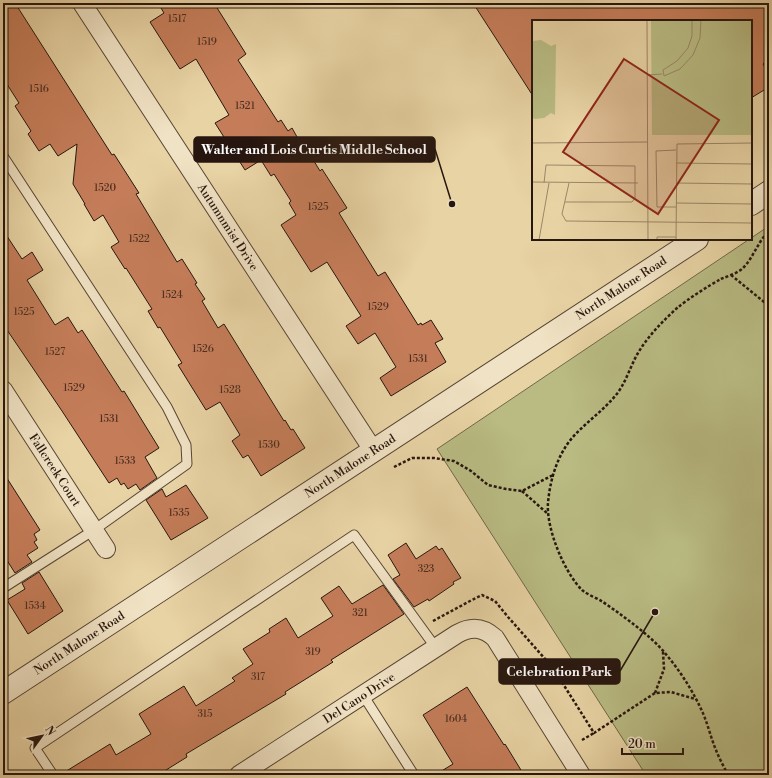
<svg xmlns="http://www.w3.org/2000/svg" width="772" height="778" viewBox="0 0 772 778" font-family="'Libre Bodoni',serif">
	<rect width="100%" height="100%" fill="#e8d3a4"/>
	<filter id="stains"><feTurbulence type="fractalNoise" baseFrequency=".005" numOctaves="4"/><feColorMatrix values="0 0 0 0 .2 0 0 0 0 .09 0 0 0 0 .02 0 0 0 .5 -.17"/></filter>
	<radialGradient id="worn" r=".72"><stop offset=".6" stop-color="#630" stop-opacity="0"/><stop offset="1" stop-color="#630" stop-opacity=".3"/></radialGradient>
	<path fill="#b9bb83" stroke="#706849" d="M 769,226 L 769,775 L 646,775 L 437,449 Z"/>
	<path fill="#c57d59" stroke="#27160f" d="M 15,3 L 112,155 L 114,154 L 139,193 L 136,194 L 177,262 L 182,259 L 197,283 L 195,284 L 205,299 L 202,301 L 218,328 L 224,324 L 284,421 L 285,420 L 291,430 L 293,429 L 305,448 L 261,476 L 248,455 L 243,458 L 232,441 L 240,435 L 220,402 L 206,410 L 178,365 L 182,363 L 160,327 L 158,328 L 148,311 L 152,309 L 126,268 L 125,269 L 111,247 L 119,242 L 103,215 L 94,221 L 84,204 L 85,204 L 73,184 L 77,144 L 58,156 L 50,144 L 39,151 L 28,134 L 31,131 L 15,106 L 19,103 L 3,78 L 3,11 Z
		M 158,3 L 214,3 L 246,54 L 238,60 L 278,122 L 281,120 L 288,131 L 292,128 L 301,144 L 303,143 L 320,171 L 322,169 L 347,208 L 339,213 L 378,276 L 385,272 L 418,325 L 421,323 L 422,325 L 431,320 L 443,339 L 435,343 L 446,362 L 391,396 L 380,378 L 396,367 L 375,333 L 358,344 L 346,326 L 361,316 L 327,262 L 311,272 L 281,225 L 296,215 L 289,203 L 291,201 L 274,174 L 271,176 L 261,160 L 245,170 L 215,123 L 229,115 L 196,59 L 180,69 L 150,22 L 164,13 Z
		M 473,3 L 769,3 L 769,60 L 763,64 L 769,74 L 769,87 L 751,98 L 751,21 L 533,21 L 533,96 Z
		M 3,230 L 22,259 L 32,252 L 43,270 L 27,280 L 55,325 L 68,317 L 78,333 L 82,330 L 122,392 L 124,391 L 159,448 L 145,457 L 157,478 L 140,490 L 136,484 L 128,489 L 124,483 L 121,485 L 117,478 L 109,483 L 62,411 L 3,324 Z
		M 3,472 L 40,530 L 34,534 L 37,540 L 34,542 L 38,548 L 27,555 L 32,562 L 15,573 L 3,554 Z
		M 186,485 L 208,518 L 171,540 L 146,500 L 162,489 L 166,497 Z
		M 406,543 L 416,559 L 436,546 L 439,550 L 442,548 L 461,578 L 453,582 L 454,584 L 429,601 L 428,599 L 414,607 L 393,579 L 400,575 L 388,555 Z
		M 39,572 L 63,611 L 28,634 L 7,600 L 25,589 L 22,583 Z
		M 383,585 L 404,614 L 331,660 L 333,662 L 285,692 L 286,694 L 186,754 L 187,757 L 158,775 L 60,775 L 110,744 L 116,755 L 151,734 L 139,714 L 184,686 L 196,706 L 235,681 L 232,678 L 253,664 L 243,649 L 270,632 L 269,629 L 286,618 L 298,638 L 333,616 L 321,598 L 339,586 L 352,604 Z
		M 467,687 L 504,745 L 505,744 L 524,775 L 435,775 L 453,764 L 423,715 Z"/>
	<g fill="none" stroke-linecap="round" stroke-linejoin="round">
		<defs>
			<path id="service" d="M 3,156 L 167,407 L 186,445 L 187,464 L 94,530 L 3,588
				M 363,695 L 414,775
				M 53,775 L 35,748 L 354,535 L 436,648"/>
			<path id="minor" d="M 82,3 L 373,450
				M 3,390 L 106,549
				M 239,775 L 457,634 C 471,626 483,627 495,638 L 581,775"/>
			<path id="tertiary" d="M 751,204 L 769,192
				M 3,693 L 697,239"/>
		</defs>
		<use href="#service" stroke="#574534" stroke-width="11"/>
		<use href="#minor" stroke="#574534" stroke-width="20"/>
		<use href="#tertiary" stroke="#574534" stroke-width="24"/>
		<path stroke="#27160f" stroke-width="2.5" stroke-dasharray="3 2" stroke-linecap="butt" d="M 731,275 L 769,306
			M 394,467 L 412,458 L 434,458 L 454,461 L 471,471 L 488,485 L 506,489 L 522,491 L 553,475
			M 522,491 L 548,514
			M 433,621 L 470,601 L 482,595 L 495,601 L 508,617 L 553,668 L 594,733 L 655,693 L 671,692 L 695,699
			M 655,693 L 664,669 L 663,652
			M 582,740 L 594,733
			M 728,775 C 724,767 719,758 716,750 C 710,736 707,720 700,707 C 689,683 668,653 648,636 C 634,624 619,613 603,602 C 597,598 588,595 582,590 C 564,572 546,528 548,503 C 550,480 557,456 572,438 C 587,421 606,409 619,391 C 627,379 631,365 638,353 C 648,336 662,322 677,308 C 688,299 708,286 721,279 C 728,276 738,273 743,268 C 754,257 758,241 769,231"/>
		<use href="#service" stroke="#f0e2c4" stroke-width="9"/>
		<use href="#minor" stroke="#f0e2c4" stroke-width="18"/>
		<use href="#tertiary" stroke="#f0e2c4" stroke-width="22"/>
	</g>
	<g text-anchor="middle" stroke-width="3" stroke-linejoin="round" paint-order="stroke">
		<g font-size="10" fill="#4e3022">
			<text x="177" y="22">1517</text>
			<text x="207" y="45">1519</text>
			<text x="39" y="92">1516</text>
			<text x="245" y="109">1521</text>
			<text x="105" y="191">1520</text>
			<text x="318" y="210">1525</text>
			<text x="139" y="242">1522</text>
			<text x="172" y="298">1524</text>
			<text x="378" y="310">1529</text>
			<text x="24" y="315">1525</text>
			<text x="203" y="352">1526</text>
			<text x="55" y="355">1527</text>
			<text x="418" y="362">1531</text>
			<text x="74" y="391">1529</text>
			<text x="230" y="393">1528</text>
			<text x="109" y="422">1531</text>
			<text x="269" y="448">1530</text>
			<text x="125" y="464">1533</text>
			<text x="179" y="516">1535</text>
			<text x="426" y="572">323</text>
			<text x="35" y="609">1534</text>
			<text x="360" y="616">321</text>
			<text x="313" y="655">319</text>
			<text x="258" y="680">317</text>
			<text x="205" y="717">315</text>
			<text x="456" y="722">1604</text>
		</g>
		<g font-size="12" fill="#27160f" stroke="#f0e2c4">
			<text transform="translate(228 227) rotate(57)" y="4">Autumnmist Drive</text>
			<text transform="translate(621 288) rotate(-33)" y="4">North Malone Road</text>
			<text transform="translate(350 466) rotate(-33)" y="4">North Malone Road</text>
			<text transform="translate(55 470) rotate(57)" y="4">Fallcreek Court</text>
			<text transform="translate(79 643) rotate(-33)" y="4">North Malone Road</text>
			<text transform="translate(359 698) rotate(-33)" y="4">Del Cano Drive</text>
		</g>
	</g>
	<g transform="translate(532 20)">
		<rect width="220" height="220" fill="#e8d3a4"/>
		<path d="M 119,0 L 220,0 L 220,115 L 120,115 ZM 9,20 L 19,26 L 24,24 L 23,95 L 19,93 L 12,98 L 3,99 L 0,98 L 0,21 Z" fill="#b9bb83"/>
		<path fill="none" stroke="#9b8768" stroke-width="1" d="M 115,0 L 116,220M 160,0 L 160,16 L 156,28 L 145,41 L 131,50 L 132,56 L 148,49 L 161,35 L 168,18 L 169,0M 115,55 L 130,54M 0,123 L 115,122M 144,143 L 220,144M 0,162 L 106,163M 12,163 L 14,145 L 103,146 L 103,178 L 100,182 L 33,182M 37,163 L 30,194 L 34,201 L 220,203M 144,163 L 220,164M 144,183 L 220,184M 144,187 L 125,187 L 124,131 L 144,130M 7,220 L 17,163M 125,220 L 125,217 L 144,217M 144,220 L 145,124 L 220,123"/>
		<path fill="#8f2418" fill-opacity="0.15" stroke="#8f2418" stroke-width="2" d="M 92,39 L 187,100 L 126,194 L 31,132 Z"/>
		<rect width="220" height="220" fill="none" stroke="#27160f" stroke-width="2"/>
	</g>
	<path fill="none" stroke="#27160f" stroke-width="1.5" d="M452 204L435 149M655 612L620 671"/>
	<g fill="#27160f" stroke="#f0e2c4" stroke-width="1.5">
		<circle cx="452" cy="204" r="4"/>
		<circle cx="655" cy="612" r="4"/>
	</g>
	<g fill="#27160f" stroke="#27160f" stroke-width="1.5">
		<rect x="194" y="137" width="241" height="25" rx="4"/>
		<rect x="499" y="659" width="121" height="25" rx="4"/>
	</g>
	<g font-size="13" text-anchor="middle" font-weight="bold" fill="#fff">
		<text x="314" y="154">Walter and Lois Curtis Middle School</text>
		<text x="559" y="676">Celebration Park</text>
	</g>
	<rect width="772" height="778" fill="none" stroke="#e8d3a4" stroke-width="16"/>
	<rect x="4" y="4" width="764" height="770" fill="none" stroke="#27160f" stroke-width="2"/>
	<rect x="8" y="8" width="756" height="762" fill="none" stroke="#27160f"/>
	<g transform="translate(42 736) rotate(57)" stroke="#f0e2c4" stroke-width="3" paint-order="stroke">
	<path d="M0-3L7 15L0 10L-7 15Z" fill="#27160f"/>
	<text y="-6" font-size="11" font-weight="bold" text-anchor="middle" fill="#27160f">N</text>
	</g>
	<path d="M622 748v6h61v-6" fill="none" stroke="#27160f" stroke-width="2"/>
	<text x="628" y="748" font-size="12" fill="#27160f" stroke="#f0e2c4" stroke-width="3" paint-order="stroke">20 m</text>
	<rect width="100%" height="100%" filter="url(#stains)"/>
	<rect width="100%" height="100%" fill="url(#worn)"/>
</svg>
